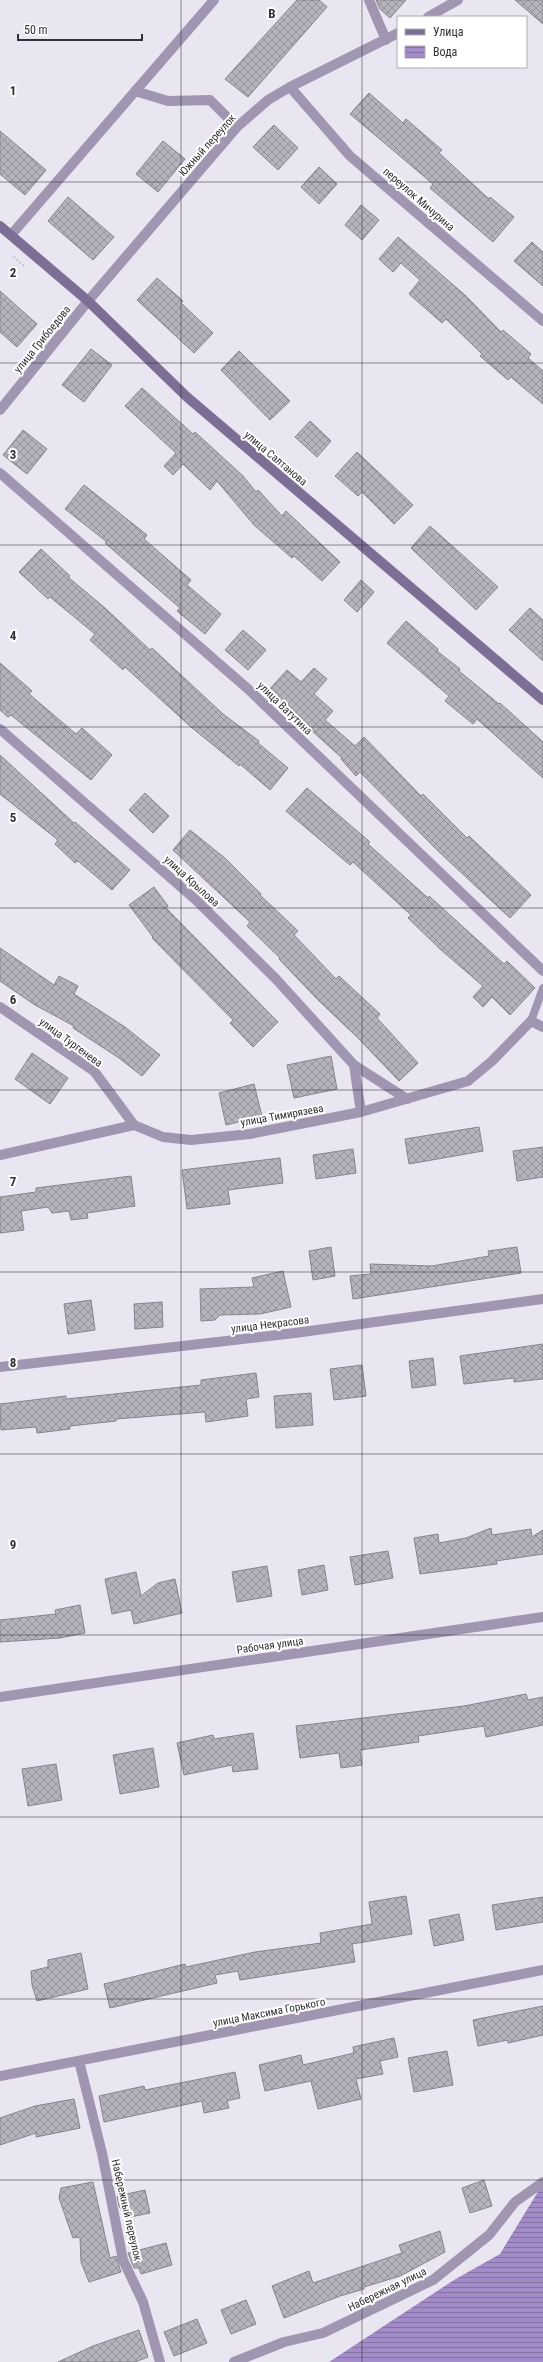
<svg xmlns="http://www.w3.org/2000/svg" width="543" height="2362" viewBox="0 0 543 2362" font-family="'Roboto Condensed',sans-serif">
	<defs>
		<pattern id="water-rules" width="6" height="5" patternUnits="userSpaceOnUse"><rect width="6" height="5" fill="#a28bc6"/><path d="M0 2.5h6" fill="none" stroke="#8572a2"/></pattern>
		<pattern id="building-cross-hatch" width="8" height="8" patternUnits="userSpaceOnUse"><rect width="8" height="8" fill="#b7b3bd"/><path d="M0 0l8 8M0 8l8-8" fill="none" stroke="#95929a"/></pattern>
	</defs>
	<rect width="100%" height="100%" fill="#eae6f1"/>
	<path fill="url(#water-rules)" d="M 543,2188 L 543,2362 L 329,2362 L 454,2280 L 500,2254 L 539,2190 Z"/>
	<path fill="url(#building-cross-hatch)" stroke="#86838d" d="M 297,0 L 319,0 L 327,7 L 248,97 L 225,79 Z
		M 376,0 L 406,0 L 390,18 L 380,9 Z
		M 515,0 L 543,0 L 543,24 Z
		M 369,93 L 403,123 L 406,119 L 442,150 L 439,153 L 489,199 L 490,197 L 514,217 L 493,242 L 430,188 L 433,184 L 350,114 Z
		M 274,125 L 298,148 L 278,170 L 253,147 Z
		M 0,131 L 46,170 L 25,195 L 0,174 Z
		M 163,141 L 185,159 L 158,192 L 136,174 Z
		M 319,167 L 337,184 L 319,204 L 301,187 Z
		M 68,197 L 114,237 L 93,260 L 48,221 Z
		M 361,205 L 379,220 L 362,240 L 345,225 Z
		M 398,237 L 466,296 L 501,332 L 503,330 L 531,354 L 528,358 L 543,371 L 543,404 L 511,377 L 508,380 L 480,356 L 482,354 L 446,319 L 442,323 L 409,294 L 420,280 L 401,263 L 393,272 L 379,259 Z
		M 532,242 L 543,252 L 543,286 L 514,261 Z
		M 157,278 L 183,301 L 181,303 L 213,333 L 194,353 L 137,300 Z
		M 0,291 L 37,324 L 17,347 L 0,332 Z
		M 91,349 L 112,365 L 84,402 L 62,385 Z
		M 239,351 L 290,401 L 270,420 L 221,370 Z
		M 142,388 L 193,434 L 195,432 L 243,476 L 256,492 L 258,490 L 282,516 L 286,511 L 340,562 L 322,581 L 294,556 L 292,558 L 254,525 L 217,481 L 210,490 L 183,464 L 173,475 L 164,466 L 176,453 L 125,406 Z
		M 310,421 L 331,441 L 317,457 L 295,437 Z
		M 23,430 L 47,449 L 27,474 L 3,455 Z
		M 357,452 L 413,505 L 394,524 L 362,492 L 358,496 L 335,476 Z
		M 84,485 L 147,535 L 144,539 L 191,580 L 187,585 L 221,614 L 205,634 L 177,611 L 180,608 L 105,543 L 107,542 L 65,509 Z
		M 430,526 L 498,587 L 476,610 L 411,548 Z
		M 41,549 L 70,576 L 68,577 L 105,608 L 150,650 L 152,648 L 223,714 L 259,741 L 258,743 L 288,768 L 270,790 L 240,764 L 239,766 L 191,727 L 125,667 L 123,670 L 90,640 L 95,634 L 50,597 L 48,599 L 19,572 Z
		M 361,580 L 374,592 L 357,612 L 344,600 Z
		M 530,608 L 543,620 L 543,661 L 509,630 Z
		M 406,621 L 438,649 L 437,651 L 460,669 L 459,671 L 499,704 L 500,703 L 543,742 L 543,778 L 477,719 L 473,724 L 445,701 L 449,696 L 387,643 Z
		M 243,630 L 266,650 L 248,670 L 225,650 Z
		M 0,663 L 32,691 L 29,694 L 76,734 L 82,728 L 112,755 L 91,780 L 11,715 L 8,717 L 0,710 Z
		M 314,668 L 327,679 L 314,694 L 333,711 L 325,720 L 355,746 L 364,737 L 421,796 L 423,794 L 467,838 L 469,836 L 531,895 L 510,918 L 438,851 L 360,772 L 356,776 L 341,759 L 342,758 L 268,691 L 287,670 L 301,682 Z
		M 0,755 L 74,823 L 75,822 L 130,870 L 112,890 L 78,861 L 75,863 L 55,844 L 58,840 L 0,794 Z
		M 307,788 L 370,842 L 368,844 L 428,898 L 429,896 L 504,964 L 507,961 L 535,988 L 510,1015 L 492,997 L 483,1007 L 473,997 L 483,986 L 440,949 L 408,918 L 411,915 L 353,862 L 350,865 L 286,811 Z
		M 145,793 L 169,816 L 153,833 L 129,810 Z
		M 190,830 L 226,859 L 261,894 L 260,895 L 298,931 L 294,935 L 336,979 L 339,976 L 380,1014 L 377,1018 L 418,1063 L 399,1081 L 359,1039 L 317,999 L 279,959 L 280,958 L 247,926 L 250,922 L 173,850 Z
		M 154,887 L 168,906 L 166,908 L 278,1022 L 253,1047 L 230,1023 L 233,1020 L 152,938 L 153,937 L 129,905 Z
		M 0,948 L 54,985 L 59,976 L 78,986 L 74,994 L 125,1027 L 160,1055 L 142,1076 L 119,1058 L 73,1028 L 74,1026 L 35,1005 L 0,981 Z
		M 32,1053 L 68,1078 L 50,1104 L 15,1079 Z
		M 331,1056 L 337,1089 L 294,1098 L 287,1065 Z
		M 254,1084 L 262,1116 L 226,1125 L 219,1093 Z
		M 479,1127 L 483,1151 L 409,1164 L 405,1139 Z
		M 543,1147 L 543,1177 L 517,1181 L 513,1151 Z
		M 353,1149 L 356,1173 L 316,1179 L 313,1155 Z
		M 280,1158 L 283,1183 L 228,1190 L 230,1204 L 187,1209 L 182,1170 Z
		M 131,1176 L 135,1206 L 87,1213 L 88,1218 L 71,1220 L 69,1211 L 52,1213 L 48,1207 L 21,1211 L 24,1230 L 0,1233 L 0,1197 L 36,1192 L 36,1188 Z
		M 331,1247 L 335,1276 L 313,1280 L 309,1251 Z
		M 517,1247 L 521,1273 L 353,1299 L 350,1276 L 371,1274 L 370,1264 L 432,1266 L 489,1256 L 488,1251 Z
		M 283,1271 L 291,1307 L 260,1314 L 220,1315 L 215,1320 L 201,1321 L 200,1289 L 254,1287 L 252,1278 Z
		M 91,1300 L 95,1330 L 68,1334 L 64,1304 Z
		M 162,1302 L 163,1327 L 135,1329 L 134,1304 Z
		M 543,1344 L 543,1379 L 514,1382 L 514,1378 L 464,1384 L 460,1356 Z
		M 433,1358 L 436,1385 L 412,1388 L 409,1361 Z
		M 362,1365 L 366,1396 L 334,1400 L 330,1369 Z
		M 256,1373 L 259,1397 L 246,1399 L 248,1416 L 206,1422 L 205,1412 L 116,1419 L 116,1421 L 70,1426 L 70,1429 L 37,1433 L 36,1427 L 1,1430 L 0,1404 L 66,1396 L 66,1399 L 201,1385 L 201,1380 Z
		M 311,1393 L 313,1425 L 276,1428 L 274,1396 Z
		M 491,1528 L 492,1535 L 531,1529 L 532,1537 L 543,1530 L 543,1554 L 496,1561 L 497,1564 L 420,1574 L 414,1538 L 438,1534 L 439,1543 L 466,1538 Z
		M 388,1551 L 393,1578 L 355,1585 L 350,1557 Z
		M 324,1565 L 328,1590 L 302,1595 L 298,1570 Z
		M 267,1566 L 272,1596 L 237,1602 L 232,1572 Z
		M 136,1572 L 141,1596 L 158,1583 L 175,1579 L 182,1613 L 134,1624 L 131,1610 L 112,1614 L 105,1579 Z
		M 80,1605 L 85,1633 L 60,1638 L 0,1642 L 0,1620 L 56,1614 L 55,1610 Z
		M 526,1694 L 528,1700 L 543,1697 L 543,1725 L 486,1737 L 484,1726 L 418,1736 L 419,1742 L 360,1750 L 362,1765 L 341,1768 L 339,1753 L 300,1758 L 296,1726 L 464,1706 Z
		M 253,1733 L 258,1769 L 233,1772 L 232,1765 L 184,1775 L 177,1743 L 213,1735 L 214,1739 Z
		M 153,1748 L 159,1787 L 120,1794 L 113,1755 Z
		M 56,1764 L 62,1800 L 28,1806 L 22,1769 Z
		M 406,1896 L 412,1934 L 352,1944 L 355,1962 L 240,1980 L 238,1971 L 215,1975 L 217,1983 L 110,2008 L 104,1984 L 185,1964 L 186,1967 L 255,1952 L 321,1943 L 320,1933 L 372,1924 L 369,1902 Z
		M 543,1897 L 543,1922 L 496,1930 L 492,1905 Z
		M 459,1914 L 464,1940 L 434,1946 L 429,1920 Z
		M 81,1953 L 88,1989 L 37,2001 L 32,1985 L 31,1971 L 48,1967 L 48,1960 Z
		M 543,2006 L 543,2035 L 508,2043 L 508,2040 L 478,2046 L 473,2020 Z
		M 394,2038 L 398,2057 L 380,2061 L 383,2074 L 356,2079 L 361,2099 L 318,2109 L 311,2081 L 265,2091 L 259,2065 L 301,2055 L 303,2065 L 354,2053 L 353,2047 Z
		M 447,2051 L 453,2085 L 414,2092 L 408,2058 Z
		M 235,2072 L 240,2098 L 227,2101 L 229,2108 L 204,2113 L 202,2101 L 104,2122 L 99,2096 L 144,2086 L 145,2090 Z
		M 74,2099 L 80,2128 L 36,2137 L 36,2133 L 0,2145 L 0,2118 L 35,2106 Z
		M 484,2180 L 492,2206 L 470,2213 L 462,2188 Z
		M 93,2182 L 110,2258 L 116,2256 L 121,2272 L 89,2282 L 81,2262 L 80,2237 L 73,2238 L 59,2198 L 61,2188 Z
		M 145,2190 L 150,2213 L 126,2218 L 119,2206 L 117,2196 Z
		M 440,2231 L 445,2252 L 400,2276 L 364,2287 L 364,2289 L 340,2296 L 284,2318 L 272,2286 L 309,2271 L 313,2283 L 402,2253 L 399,2245 Z
		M 166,2243 L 172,2265 L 141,2274 L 139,2268 L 134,2268 L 128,2253 Z
		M 246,2300 L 256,2324 L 231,2334 L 221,2310 Z
		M 197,2319 L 207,2343 L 174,2356 L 164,2332 Z
		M 139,2330 L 148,2357 L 135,2362 L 58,2362 L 93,2346 Z"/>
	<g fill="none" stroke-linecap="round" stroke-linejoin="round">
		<path stroke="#b2afb7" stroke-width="2.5" stroke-dasharray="1 3" stroke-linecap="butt" d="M 14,257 L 24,266"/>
		<path stroke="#a096b1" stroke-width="8" d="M 531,1021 L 543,988"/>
		<path stroke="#a096b1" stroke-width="10" d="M 369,0 L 386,40
			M 428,17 L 458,0
			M 290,87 L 350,156 L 543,321
			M 135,91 L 168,101 L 210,100 L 237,127
			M 11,235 L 214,0
			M 0,410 L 88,301 L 237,127 L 268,100 L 290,87 L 398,33
			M 0,473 L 248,689 L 543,971
			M 0,729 L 196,900 L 276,979 L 354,1065 L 407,1099
			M 0,1007 L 94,1071 L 134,1125
			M 354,1065 L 361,1112
			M 0,1155 L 134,1125 L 163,1137 L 191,1140 L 250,1134 L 361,1112 L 468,1081 L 492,1061 L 531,1021 L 543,1027
			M 0,1367 L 295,1333 L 543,1299
			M 0,1697 L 543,1617
			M 79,2061 L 102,2153 L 123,2260 L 143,2302 L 160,2362
			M 0,2076 L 543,1970
			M 234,2362 L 284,2342 L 323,2333 L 433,2280 L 489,2235 L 515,2202 L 543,2182"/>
		<path stroke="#7d6e95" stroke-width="10" d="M 0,226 L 88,301 L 187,397 L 543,700"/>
	</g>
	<path fill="none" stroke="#313034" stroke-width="1" stroke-opacity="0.55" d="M 181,0 L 181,2362M 362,0 L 362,2362M 0,182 L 543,182M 0,363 L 543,363M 0,545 L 543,545M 0,727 L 543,727M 0,908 L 543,908M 0,1090 L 543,1090M 0,1272 L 543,1272M 0,1454 L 543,1454M 0,1635 L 543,1635M 0,1817 L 543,1817M 0,1999 L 543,1999M 0,2180 L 543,2180"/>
	<g text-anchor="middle" stroke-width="4" stroke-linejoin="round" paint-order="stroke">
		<g font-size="11" fill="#313034" stroke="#fff">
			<text transform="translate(207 145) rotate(-48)" y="4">Южный переулок</text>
			<text transform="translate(419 199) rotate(41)" y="4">переулок Мичурина</text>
			<text transform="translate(42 339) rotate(-51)" y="4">улица Грибоедова</text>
			<text transform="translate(276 458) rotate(40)" y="4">улица Салтанова</text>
			<text transform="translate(285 708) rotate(44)" y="4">улица Ватутина</text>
			<text transform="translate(192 881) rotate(42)" y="4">улица Крылова</text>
			<text transform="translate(71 1042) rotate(36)" y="4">улица Тургенева</text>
			<text transform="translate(282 1115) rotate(-10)" y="4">улица Тимирязева</text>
			<text transform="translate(270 1324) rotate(-7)" y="4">улица Некрасова</text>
			<text transform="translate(270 1645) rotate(-8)" y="4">Рабочая улица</text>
			<text transform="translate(269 2012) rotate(-11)" y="4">улица Максима Горького</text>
			<text transform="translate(127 2210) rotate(77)" y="4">Набережный переулок</text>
			<text transform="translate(387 2289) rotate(-26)" y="4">Набережная улица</text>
		</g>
	</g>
	<g font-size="13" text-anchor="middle" font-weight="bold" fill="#313034" stroke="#fff" stroke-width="4" stroke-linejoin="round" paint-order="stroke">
		<text x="272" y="18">B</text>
		<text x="13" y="95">1</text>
		<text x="13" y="277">2</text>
		<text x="13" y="459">3</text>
		<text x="13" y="640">4</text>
		<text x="13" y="822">5</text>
		<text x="13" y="1004">6</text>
		<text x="13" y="1186">7</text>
		<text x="13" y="1367">8</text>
		<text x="13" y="1549">9</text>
	</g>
	<rect x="397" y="16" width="130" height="52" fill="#ffffff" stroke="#adacae"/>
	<rect x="405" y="29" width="20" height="6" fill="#7d6e95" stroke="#adacae"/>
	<text x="433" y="36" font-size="12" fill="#313034">Улица</text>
	<rect x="405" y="46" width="20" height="12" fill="url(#water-rules)" stroke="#adacae"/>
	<text x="433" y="56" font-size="12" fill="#313034">Вода</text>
	<path d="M18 34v6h124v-6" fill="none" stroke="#313034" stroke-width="2"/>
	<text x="24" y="34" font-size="12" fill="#313034" stroke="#ffffff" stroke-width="3" paint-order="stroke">50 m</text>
</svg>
